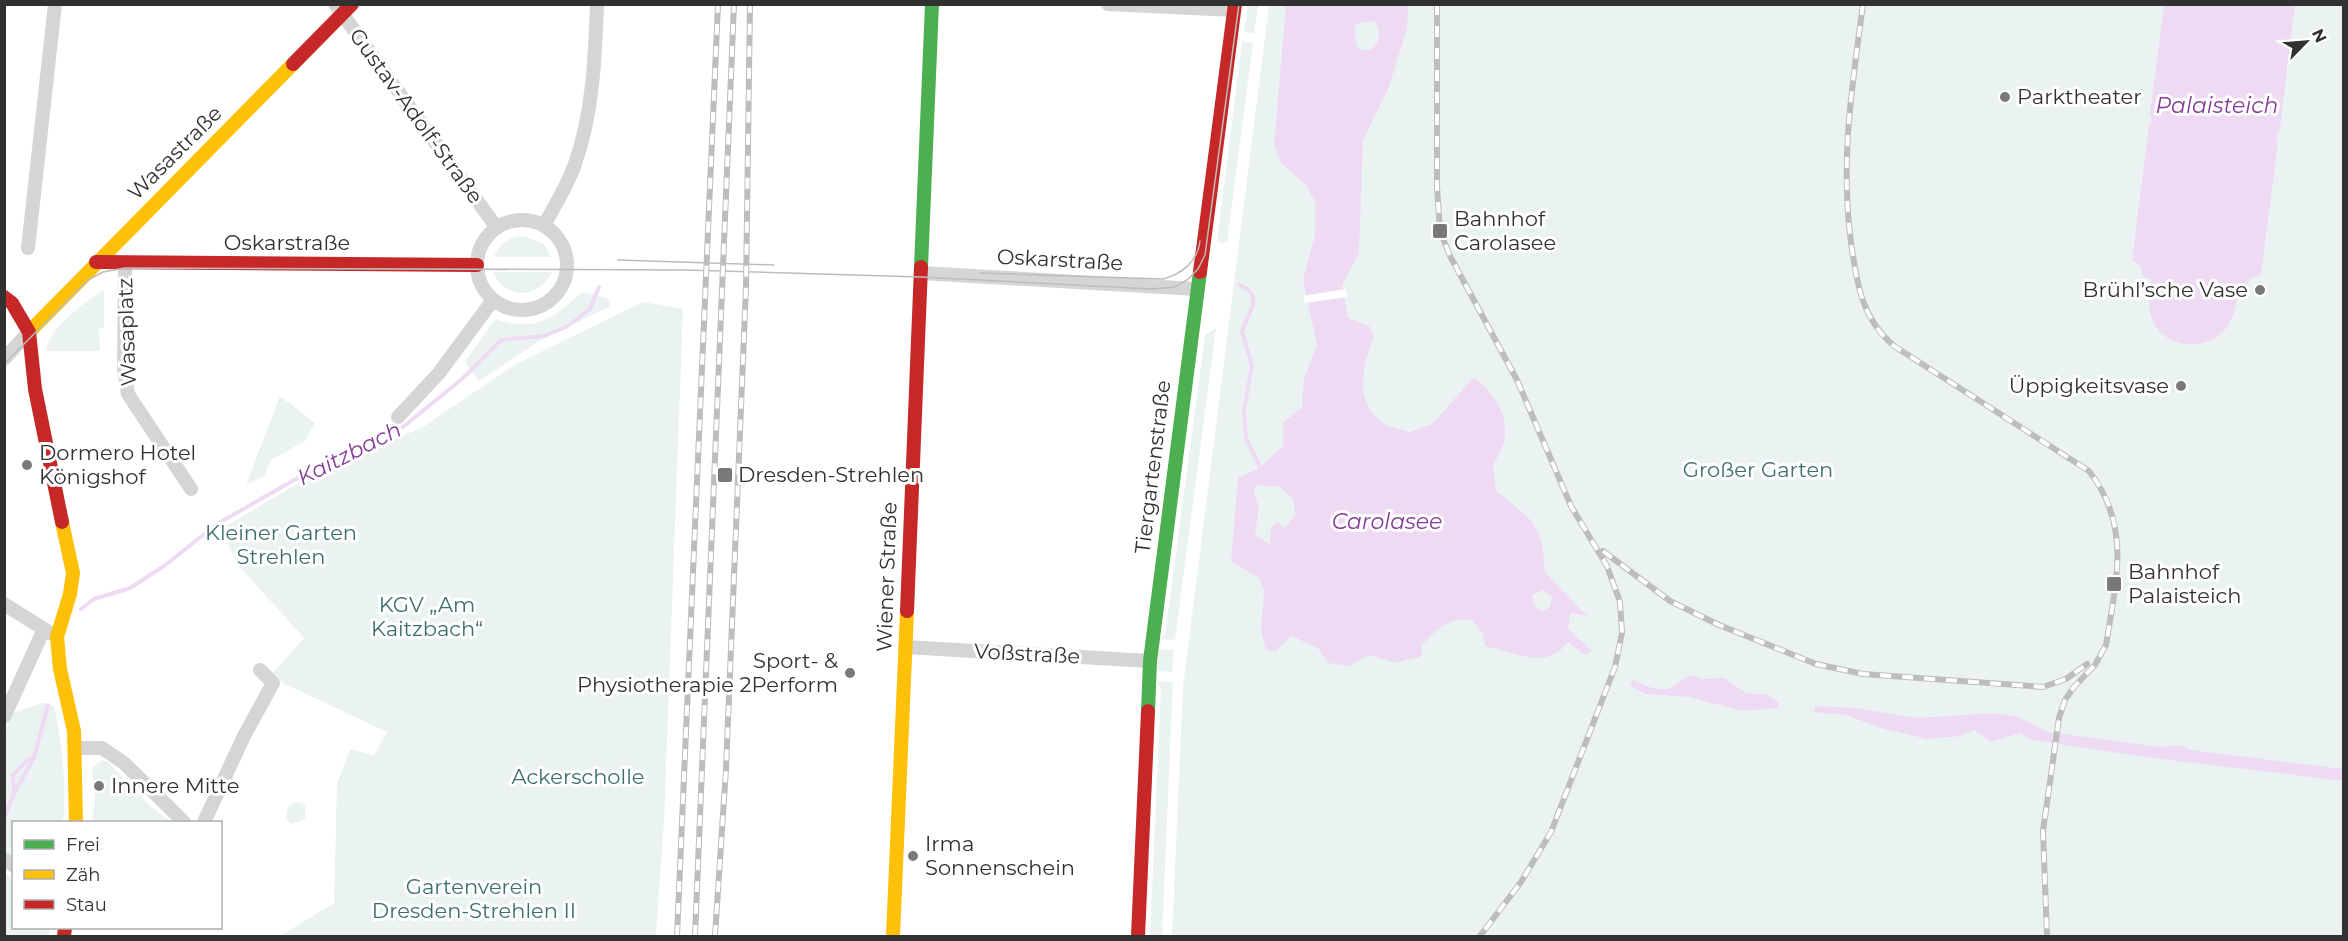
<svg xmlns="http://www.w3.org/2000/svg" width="2348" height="941" viewBox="0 0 2348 941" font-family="Montserrat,sans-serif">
	<rect width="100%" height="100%" fill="#fff"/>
	<path fill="#eaf3f2" d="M 1248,4 L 1258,5 L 1254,33 L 1244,32 Z
		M 1269,5 L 2343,5 L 2343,936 L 1172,936 L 1183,687 Z
		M 1242,42 L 1253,43 L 1227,243 L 1217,242 Z
		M 524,236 L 544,244 L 551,257 L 494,257 C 500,243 509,237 524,236 Z
		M 493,272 L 552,272 C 539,299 506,301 493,272 Z
		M 104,290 L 104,328 L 99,328 L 100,351 L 46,351 C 49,329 85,300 104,290 Z
		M 582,292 L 608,298 L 611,306 L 539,341 L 479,381 L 465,362 L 495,319 C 536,332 553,319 582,292 Z
		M 643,302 L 683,309 L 664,821 L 656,936 L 280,936 L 334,903 L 337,784 L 350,749 L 374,755 L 387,732 L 283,683 L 273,673 L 304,638 L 238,565 L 221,529 L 347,455 L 350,458 L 421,428 L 516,364 Z
		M 1216,328 L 1175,640 L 1160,639 L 1165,635 L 1205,335 Z
		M 280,396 L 315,423 L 305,441 L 271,460 L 264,476 L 246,485 Z
		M 1159,649 L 1174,650 L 1172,672 L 1157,671 Z
		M 1157,681 L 1173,682 L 1162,936 L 1150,936 L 1161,689 Z
		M 43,703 L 54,706 C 62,743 67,784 63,822 L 14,822 L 13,857 L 5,851 L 4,734 L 12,713 Z
		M 102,760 L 108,762 L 149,805 L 171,822 L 92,822 L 95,794 L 92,768 Z
		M 295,802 L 305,804 L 305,819 L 291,824 L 286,817 L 288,807 Z
		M 5,873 L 13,879 L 14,928 L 50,928 L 49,936 L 5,936 Z"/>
	<path fill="#eedbf3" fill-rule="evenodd" d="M 1286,5 L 1408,5 L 1407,29 L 1388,89 L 1363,140 L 1359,253 L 1342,285 L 1348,318 L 1369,326 L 1374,337 C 1363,365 1354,397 1379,420 C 1386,427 1401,429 1410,432 L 1432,424 L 1474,377 C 1503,401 1517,431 1493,464 L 1496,491 C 1534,521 1542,523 1545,572 L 1587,616 L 1570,613 L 1568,629 L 1592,651 L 1586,655 L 1567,642 C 1550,671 1512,652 1485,646 L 1482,632 L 1472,620 C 1445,618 1439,628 1421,646 L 1422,656 L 1395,663 L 1369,655 L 1349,666 L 1328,663 L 1318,648 L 1291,636 L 1276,651 L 1266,650 L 1261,630 L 1264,591 L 1259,578 L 1231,561 L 1238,478 L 1260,467 L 1283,446 L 1283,423 L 1302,407 L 1304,379 L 1317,345 L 1303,280 L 1315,235 L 1315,202 L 1306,185 L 1281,163 L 1274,145 ZM 1375,21 C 1381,34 1381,42 1369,51 L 1358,49 L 1354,33 L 1356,24 ZM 1256,485 L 1279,487 L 1293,498 L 1295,515 L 1284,529 L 1277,521 L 1271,529 L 1270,545 L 1255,534 L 1259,510 L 1254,492 ZM 1543,590 L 1552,597 L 1550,607 L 1542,611 L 1534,606 L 1532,595 Z
		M 2164,5 L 2295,5 L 2280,129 L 2276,135 L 2278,142 L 2261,275 L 2250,278 L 2244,290 L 2238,289 C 2236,304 2234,321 2223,332 C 2202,353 2160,347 2151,316 C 2147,304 2150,291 2151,279 L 2144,278 L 2140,265 L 2132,260 L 2149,125 L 2152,120 L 2150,114 Z
		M 1691,675 L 1704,679 L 1724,678 L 1746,693 L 1769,695 L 1779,703 L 1778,708 L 1742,711 L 1689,697 L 1644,694 L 1630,685 L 1632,680 C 1643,684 1658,693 1670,688 C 1677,685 1683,678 1691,675 Z
		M 1815,706 L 1856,708 L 1917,718 L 1995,713 L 2015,716 L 2049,732 L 2161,747 L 2180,745 L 2191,750 L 2343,769 L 2343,781 L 2145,757 L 2032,740 L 2020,733 L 1991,742 L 1974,730 L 1961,736 L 1927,739 L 1881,728 L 1846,715 L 1814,712 Z"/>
	<path fill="#fff" d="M 1346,289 L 1347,297 L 1305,303 L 1303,296 Z"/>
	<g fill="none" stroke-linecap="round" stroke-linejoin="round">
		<path stroke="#eedbf3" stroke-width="4" d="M 1239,285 L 1249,290 L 1253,297 L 1253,305 L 1242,331 L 1252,366 L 1244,410 L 1246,438 L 1260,467
			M 81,609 L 94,599 L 130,588 L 164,566 L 217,524 L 345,451 L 403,427 L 462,379 L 501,340 L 544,336 L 566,327 L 590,309 L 599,287
			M 14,792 L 13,775 L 29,759 L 34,758
			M 4,819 L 14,793 L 34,758 L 48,705"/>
		<path stroke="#d5d5d5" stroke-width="14" d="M 335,4 L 497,228
			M 1108,4 L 1234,10
			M477 265a45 45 0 1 1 90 0a45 45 0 1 1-90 0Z
			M 544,226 C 554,206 568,185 575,164 C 593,113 595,58 597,4
			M 28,248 L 55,4
			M 125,264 L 124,370 L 128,394 L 191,489
			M 921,273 L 1197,289
			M 4,359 L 29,332
			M 398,417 L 439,373 L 493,300
			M 4,604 L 50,633
			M 905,647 L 1150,661
			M 4,717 L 44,629
			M 76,748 L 102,748 L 124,763 L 184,822
			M 204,822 L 244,736 L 273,683 L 260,670
			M 4,859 L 14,866"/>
		<path stroke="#4caf50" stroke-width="14" d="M 921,267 L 932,4
			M 1148,711 L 1150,661 L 1200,272"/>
		<path stroke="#ffc107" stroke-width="14" d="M 29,332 L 293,64
			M 62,522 L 73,573 L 70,594 L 57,637 L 60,669 L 74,731 L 76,822
			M 893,936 L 907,611"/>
		<path stroke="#c62828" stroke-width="14" d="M 293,64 L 352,4
			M 96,262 L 477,265
			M 1200,272 L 1235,4
			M 4,297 L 12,303 L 29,332 L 35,389 L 62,522
			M 907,611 L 921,267
			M 64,936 L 65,928
			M 1138,936 L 1148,711"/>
		<path stroke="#bdbdbd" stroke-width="1.5" d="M 618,260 L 774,265
			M 980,273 L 1163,279 C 1182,274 1198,261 1200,241
			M 4,364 L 88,280 L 103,272 L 125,268 L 685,270 L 921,277 L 1151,289 L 1174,287 L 1187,280 L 1198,269 L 1205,255 L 1239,4"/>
		<defs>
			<path id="rail" d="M 1437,4 L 1437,187 L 1440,231 L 1450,256 L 1517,380 L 1571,506 L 1607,566 L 1620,602 L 1622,633 L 1615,667 L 1551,832 L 1521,882 L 1480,936
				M 1863,4 C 1852,88 1840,158 1851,243 C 1857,283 1861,318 1894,346 L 2089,471 C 2132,526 2116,582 2106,645 L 2095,665 L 2074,687 L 2065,700 L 2059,718 L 2043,831 L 2047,936
				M 1603,551 L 1670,601 L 1719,625 L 1816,664 L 1863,674 L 2043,687 L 2066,679 L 2087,664
				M 677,936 L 718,4
				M 695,936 L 734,4
				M 715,936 L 726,769 L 746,287 L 750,4"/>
		</defs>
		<use href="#rail" stroke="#bdbdbd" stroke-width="6"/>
		<use href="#rail" stroke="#fff" stroke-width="4" stroke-dasharray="11" stroke-linecap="butt"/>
	</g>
	<g fill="#797979" stroke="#fff" stroke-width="2">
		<circle cx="2005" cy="97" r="6"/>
		<rect x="1432" y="223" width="16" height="16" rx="3"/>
		<circle cx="2260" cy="290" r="6"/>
		<circle cx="2181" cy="386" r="6"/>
		<circle cx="27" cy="465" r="6"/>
		<rect x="717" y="467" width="16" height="16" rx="3"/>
		<rect x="2106" y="576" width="16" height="16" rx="3"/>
		<circle cx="850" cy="673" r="6"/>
		<circle cx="99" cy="786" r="6"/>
		<circle cx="913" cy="856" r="6"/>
	</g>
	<g text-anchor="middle" stroke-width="6" stroke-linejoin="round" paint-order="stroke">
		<g font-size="21" fill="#313131" stroke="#fff" text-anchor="start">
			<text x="2017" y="104">Parktheater</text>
			<text x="1454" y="226">Bahnhof<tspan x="1454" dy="24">Carolasee</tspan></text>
			<text x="2248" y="297" text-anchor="end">Brühl’sche Vase</text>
			<text x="2169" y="393" text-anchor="end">Üppigkeitsvase</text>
			<text x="39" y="460">Dormero Hotel<tspan x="39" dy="24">Königshof</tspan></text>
			<text x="738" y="482">Dresden-Strehlen</text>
			<text x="2128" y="579">Bahnhof<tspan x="2128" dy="24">Palaisteich</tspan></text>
			<text x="838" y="668" text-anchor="end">Sport- &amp;<tspan x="838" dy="24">Physiotherapie 2Perform</tspan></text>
			<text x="111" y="793">Innere Mitte</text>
			<text x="925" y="851">Irma<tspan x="925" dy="24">Sonnenschein</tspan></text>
		</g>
		<g font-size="21" fill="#313131" stroke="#fff">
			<text transform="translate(416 116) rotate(54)" y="7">Gustav-Adolf-Straße</text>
			<text transform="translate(175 153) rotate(-45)" y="7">Wasastraße</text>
			<text x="287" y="250">Oskarstraße</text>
			<text transform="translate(1060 260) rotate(3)" y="7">Oskarstraße</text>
			<text transform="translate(127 332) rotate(-92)" y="7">Wasaplatz</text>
			<text transform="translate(1153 467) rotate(-83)" y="7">Tiergartenstraße</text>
			<text transform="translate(887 577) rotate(-88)" y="7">Wiener Straße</text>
			<text transform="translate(1027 654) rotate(3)" y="7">Voßstraße</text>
		</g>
		<g font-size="21" fill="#3d6f6c" stroke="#fff">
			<text x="1758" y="477">Großer Garten</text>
			<text x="281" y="540">Kleiner Garten<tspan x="281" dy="24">Strehlen</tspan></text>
			<text x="427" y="612">KGV „Am<tspan x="427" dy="24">Kaitzbach“</tspan></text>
			<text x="578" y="784">Ackerscholle</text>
			<text x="474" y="894">Gartenverein<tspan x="474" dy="24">Dresden-Strehlen II</tspan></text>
		</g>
		<g font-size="22" font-style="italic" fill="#853c97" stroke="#fff">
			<text x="2217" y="113">Palaisteich</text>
			<text transform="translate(349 453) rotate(-27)" y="8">Kaitzbach</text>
			<text x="1387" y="529">Carolasee</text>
		</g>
	</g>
	<rect width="2348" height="941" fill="none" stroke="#313131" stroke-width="12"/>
	<rect x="12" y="821" width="210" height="108" fill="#ffffff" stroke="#adadad" stroke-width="1.5"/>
	<rect x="24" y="840" width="30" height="9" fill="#4caf50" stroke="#adadad" stroke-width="1.5"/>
	<text x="66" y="851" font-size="18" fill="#313131">Frei</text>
	<rect x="24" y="870" width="30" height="9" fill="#ffc107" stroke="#adadad" stroke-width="1.5"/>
	<text x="66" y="881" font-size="18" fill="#313131">Zäh</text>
	<rect x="24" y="900" width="30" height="9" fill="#c62828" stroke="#adadad" stroke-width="1.5"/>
	<text x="66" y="911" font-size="18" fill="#313131">Stau</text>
	<g transform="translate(2306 42) rotate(65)" stroke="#ffffff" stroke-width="4.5" paint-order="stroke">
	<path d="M0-4.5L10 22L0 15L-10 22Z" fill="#313131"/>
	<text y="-9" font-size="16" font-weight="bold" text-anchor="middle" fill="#313131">N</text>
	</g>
</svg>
